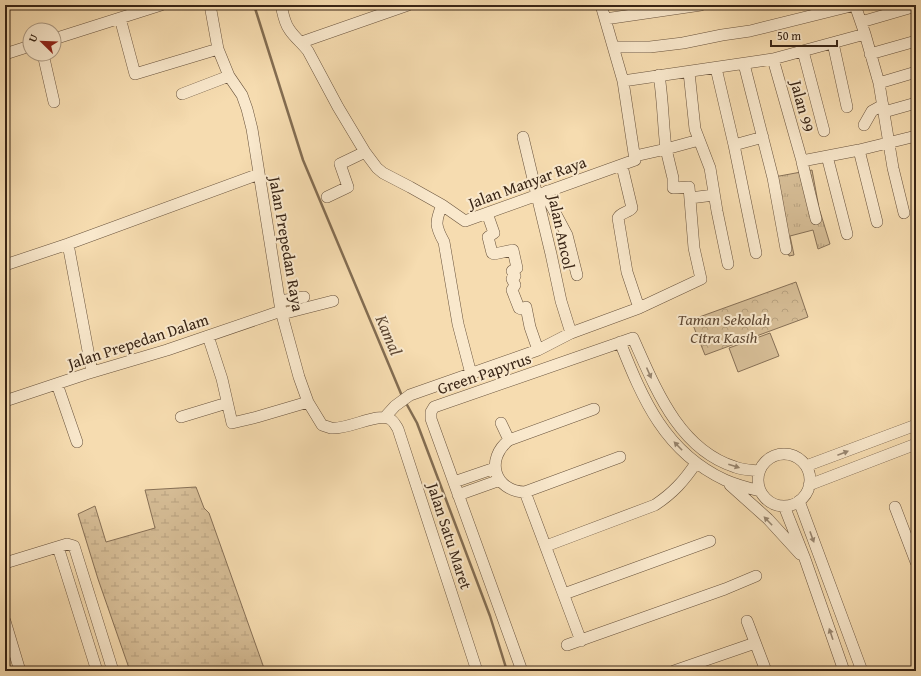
<svg xmlns="http://www.w3.org/2000/svg" width="921" height="676" viewBox="0 0 921 676" font-family="'Gentium Book Plus',serif">
	<defs>
		<pattern id="grass-tufts" width="24" height="20" patternUnits="userSpaceOnUse"><rect width="24" height="20" fill="#d6bd96"/><path d="M3 7l-1-3M5 7V3M7 7l1-3M15 17l-1-3M17 17v-4M19 17l1-3" fill="none" stroke="#b8a280"/></pattern>
		<pattern id="forest-crowns" width="20" height="18" patternUnits="userSpaceOnUse"><rect width="20" height="18" fill="#d6bd96"/><path d="M2 6a3 3 0 1 1 6 0M12 15a3 3 0 1 1 6 0" fill="none" stroke="#b8a280"/></pattern>
		<pattern id="wetland-marsh" width="20" height="14" patternUnits="userSpaceOnUse"><rect width="20" height="14" fill="#d6bd96"/><path d="M1 5h8M5 5V1M11 12h8M15 12V8" fill="none" stroke="#b8a280"/></pattern>
	</defs>
	<rect width="100%" height="100%" fill="#f6dcb0"/>
	<filter id="stains"><feTurbulence type="fractalNoise" baseFrequency=".005" numOctaves="4"/><feColorMatrix values="0 0 0 0 .2 0 0 0 0 .09 0 0 0 0 .02 0 0 0 .5 -.17"/></filter>
	<radialGradient id="worn" r=".72"><stop offset=".6" stop-color="#630" stop-opacity="0"/><stop offset="1" stop-color="#630" stop-opacity=".3"/></radialGradient>
	<path fill="url(#grass-tufts)" stroke="#877056" d="M 812,170 L 819,208 L 830,244 L 818,249 L 813,230 L 790,236 L 794,255 L 789,256 L 774,177 Z"/>
	<path fill="url(#forest-crowns)" stroke="#877056" d="M 796,282 L 808,317 L 705,355 L 691,320 Z"/>
	<path fill="url(#wetland-marsh)" stroke="#877056" d="M 196,487 L 204,508 L 209,513 L 265,671 L 130,671 L 98,579 L 78,514 L 95,506 L 106,542 L 155,528 L 145,490 Z"/>
	<path fill="#d6bd96" stroke="#877056" d="M 770,333 L 779,356 L 738,372 L 729,348 Z"/>
	<g fill="none" stroke-linecap="round" stroke-linejoin="round">
		<path stroke="#836d52" stroke-width="2.5" d="M 254,5 L 303,160 L 402,396
			M 406,403 L 417,423 L 490,616 L 507,671"/>
		<defs>
			<path id="minor" d="M 210,5 L 218,49 L 229,76 L 242,95 L 247,109 L 252,129 L 281,311 L 299,377 L 308,402 L 322,425 C 325,426 328,427 331,428 C 348,430 378,412 390,419 C 394,421 396,426 398,429 L 477,671
				M 281,5 C 283,13 284,22 289,29 C 294,37 302,43 308,51 L 338,107 L 365,152 L 377,168 L 383,173 L 410,187 L 442,205 L 465,221 L 635,160 L 623,81 L 601,5
				M 855,5 L 865,34 L 879,83 L 893,168 L 904,213
				M 120,18 L 135,74 L 218,49
				M 605,19 L 701,5
				M 861,22 L 916,6
				M 54,39 L 161,5
				M 302,42 L 408,5
				M 833,43 L 847,107
				M 614,47 L 650,47 L 683,43 L 722,35 L 750,31 L 855,5
				M 803,51 L 824,131
				M 5,54 L 30,46
				M 43,54 L 54,102
				M 870,54 L 916,41
				M 773,59 L 802,161 L 859,150 L 916,136
				M 744,64 L 773,178 L 786,249
				M 716,68 L 734,145 L 756,253
				M 689,72 L 695,129 L 710,168 L 717,211 L 728,264
				M 623,81 L 773,59 L 865,34
				M 879,83 L 916,72
				M 182,94 L 229,76
				M 884,112 L 916,103
				M 864,125 L 872,111 L 883,105
				M 523,137 L 551,254 L 561,301 L 571,333
				M 734,145 L 763,137
				M 859,150 L 877,222
				M 635,156 L 666,149 C 663,124 663,100 659,75
				M 827,156 L 847,234
				M 802,162 L 816,219
				M 622,166 L 632,208 C 628,213 621,212 618,218 L 627,272 L 639,308
				M 547,191 L 550,203 L 567,235 L 577,275
				M 327,197 L 348,187 L 340,164 L 365,152
				M 690,198 L 714,195
				M 442,205 C 435,222 435,226 444,242 L 458,324 L 471,374
				M 487,213 L 494,233 L 488,237 L 492,253 L 494,254 L 513,250 L 517,268 L 512,271 L 515,276 L 512,279 L 515,285 L 512,290 L 519,308 L 521,309 L 526,307 L 530,327 L 538,350
				M 68,244 L 92,372
				M 5,265 L 68,244 L 259,174
				M 280,301 L 304,297
				M 282,314 L 333,301
				M 208,336 L 222,379 L 232,423 L 257,417 L 308,402
				M 620,342 C 643,400 665,452 725,480 C 736,485 748,488 760,491
				M 57,384 L 77,442
				M 5,401 L 86,374 L 167,350 L 281,311
				M 594,409 L 509,440 C 485,459 494,491 525,492 L 620,457
				M 181,417 L 227,403
				M 385,417 L 395,406 L 410,395 L 538,350 L 571,333 L 639,308 L 701,279 L 694,248 L 689,187 L 673,188 L 673,178 L 666,149 L 699,140
				M 501,423 L 509,440
				M758 480a26 26 0 1 1 52 0a26 26 0 1 1-52 0Z
				M 806,466 L 916,425
				M 454,482 L 495,468
				M 730,485 L 768,519 L 800,554
				M 809,485 L 916,444
				M 525,492 L 581,641
				M 458,495 L 500,480
				M 799,501 L 862,671
				M 784,506 L 805,559 L 844,671
				M 895,507 L 916,562
				M 546,546 L 655,505 C 673,493 684,481 696,463
				M 58,547 L 97,671
				M 5,563 L 67,544 L 74,546 L 113,671
				M 564,594 L 710,541
				M 5,621 L 20,671
				M 747,621 L 766,671
				M 567,645 L 725,589 L 756,576
				M 522,671 L 431,419 L 431,412 L 434,407 L 633,338 C 655,387 678,449 735,467 C 743,470 751,470 759,471
				M 674,671 L 755,643"/>
		</defs>
		<use href="#minor" stroke="#68523c" stroke-width="12"/>
		<use href="#minor" stroke="#f9e8cc" stroke-width="11"/>
	</g>
	<defs><path id="oneway-solid" d="M-6-.8H1V-3.2L6.5 0L1 3.2V.8H-6Z"/></defs>
	<g fill="#988670">
		<use href="#oneway-solid" transform="translate(649 373) rotate(66)"/>
		<use href="#oneway-solid" transform="translate(678 446) rotate(-134)"/>
		<use href="#oneway-solid" transform="translate(843 453) rotate(-21)"/>
		<use href="#oneway-solid" transform="translate(734 466) rotate(18)"/>
		<use href="#oneway-solid" transform="translate(768 521) rotate(-134)"/>
		<use href="#oneway-solid" transform="translate(812 537) rotate(70)"/>
		<use href="#oneway-solid" transform="translate(831 634) rotate(-109)"/>
	</g>
	<g text-anchor="middle" stroke-width="4" stroke-linejoin="round" paint-order="stroke">
		<g font-size="16" fill="#382415" stroke="#f9e8cc">
			<text transform="translate(803 106) rotate(75)" y="6">Jalan 99</text>
			<text transform="translate(527 182) rotate(-20)" y="6">Jalan Manyar Raya</text>
			<text transform="translate(562 232) rotate(78)" y="6">Jalan Ancol</text>
			<text transform="translate(287 244) rotate(80)" y="6">Jalan Prepedan Raya</text>
			<text transform="translate(138 341) rotate(-18)" y="6">Jalan Prepedan Dalam</text>
			<text transform="translate(484 373) rotate(-19)" y="6">Green Papyrus</text>
			<text transform="translate(450 536) rotate(72)" y="6">Jalan Satu Maret</text>
		</g>
		<g font-size="16" font-style="italic" fill="#604a35" stroke="#f9e8cc">
			<text x="724" y="325">Taman Sekolah<tspan x="724" dy="18">Citra Kasih</tspan></text>
		</g>
		<g font-size="17" font-style="italic" fill="#5e4834" stroke="#f9e8cc">
			<text transform="translate(389 335) rotate(67)" y="6">Kamal</text>
		</g>
	</g>
	<rect width="921" height="676" fill="none" stroke="#f6dcb0" stroke-width="20"/>
	<rect x="6" y="6" width="909" height="664" fill="none" stroke="#382415" stroke-width="2"/>
	<rect x="10" y="10" width="901" height="656" fill="none" stroke="#382415"/>
	<g transform="translate(42 42) rotate(293)"><circle r="19" fill="#f9e8cc" stroke="#ac9a83"/>
	<path d="M0-3L7 15L0 10L-7 15Z" fill="#8f2418"/>
	<text y="-6" font-size="11" font-weight="bold" text-anchor="middle" fill="#382415">U</text>
	</g>
	<path d="M771 40v6h66v-6" fill="none" stroke="#382415" stroke-width="2"/>
	<text x="777" y="40" font-size="12" fill="#382415" stroke="#f9e8cc" stroke-width="3" paint-order="stroke">50 m</text>
	<rect width="100%" height="100%" filter="url(#stains)"/>
	<rect width="100%" height="100%" fill="url(#worn)"/>
</svg>
